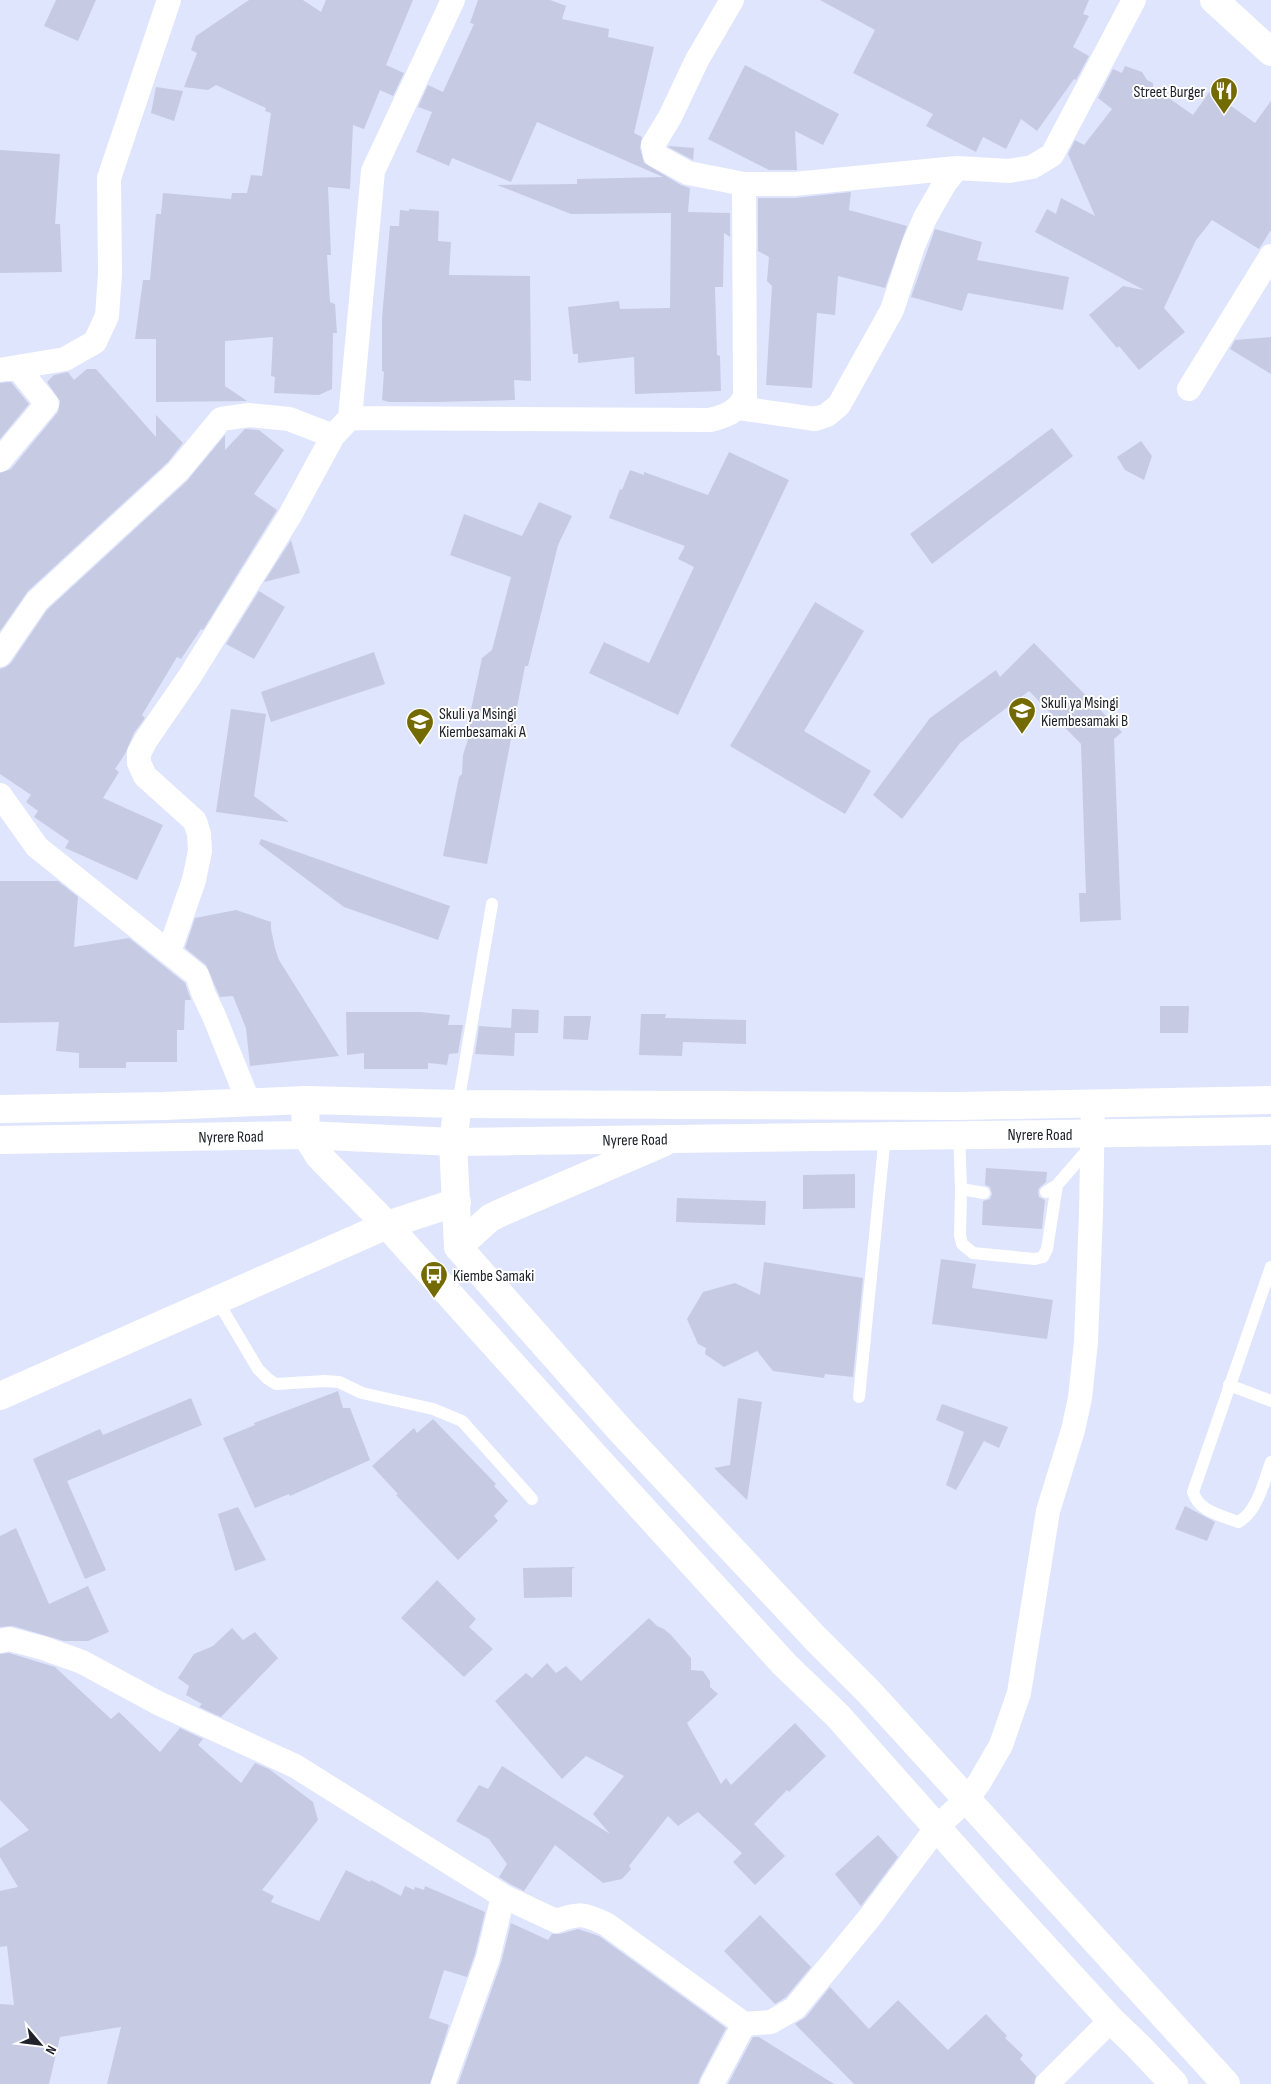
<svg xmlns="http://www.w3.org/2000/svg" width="1271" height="2084" viewBox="0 0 1271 2084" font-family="'Sofia Sans Condensed',sans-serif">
	<rect width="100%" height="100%" fill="#dfe5fd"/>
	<path fill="#c6cbe3" d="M 56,0 L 96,0 L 78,41 L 44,26 Z
		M 249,0 L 303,0 L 321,12 L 326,0 L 413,0 L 386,65 L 404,73 L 393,96 L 380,90 L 364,129 L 353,125 L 350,189 L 328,187 L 331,255 L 327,255 L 330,302 L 335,304 L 337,333 L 333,333 L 332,389 L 319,395 L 274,393 L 275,377 L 271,376 L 273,337 L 225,341 L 225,386 L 247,401 L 156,402 L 156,339 L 135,339 L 143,280 L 150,280 L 156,214 L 161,214 L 163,193 L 231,199 L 232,193 L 247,193 L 251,175 L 262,176 L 271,113 L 265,111 L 266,108 L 216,85 L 208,90 L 184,87 L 197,53 L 191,50 L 196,36 Z
		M 478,0 L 550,0 L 566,6 L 562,19 L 609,29 L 608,37 L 654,47 L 634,133 L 642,137 L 640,148 L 644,163 L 681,185 L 690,188 L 688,212 L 730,213 L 730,237 L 724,233 L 723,287 L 715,287 L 717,355 L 720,356 L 721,391 L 635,394 L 634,357 L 578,363 L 578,354 L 573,354 L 568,307 L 619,301 L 620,309 L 670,308 L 671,213 L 571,214 L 497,185 L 577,184 L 577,179 L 663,177 L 537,122 L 511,182 L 452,158 L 449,166 L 416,152 L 432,112 L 418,107 L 428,85 L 443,92 L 474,24 L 470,23 Z
		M 820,0 L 1089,0 L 1083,14 L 1089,16 L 1073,47 L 1089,56 L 1076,80 L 1074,79 L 1037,131 L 1021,119 L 1006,149 L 983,137 L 976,152 L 926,126 L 933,114 L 853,73 L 875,30 Z
		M 745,65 L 839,114 L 823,145 L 795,131 L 797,170 L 769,170 L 708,139 Z
		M 1125,66 L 1142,72 L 1147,80 L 1153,83 L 1153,87 L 1193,115 L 1210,91 L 1255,123 L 1271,101 L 1271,230 L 1259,249 L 1212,220 L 1196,240 L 1164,308 L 1185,332 L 1139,370 L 1119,346 L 1117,348 L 1089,315 L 1123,286 L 1144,290 L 1035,232 L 1047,209 L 1056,214 L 1061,198 L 1095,216 L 1068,154 L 1075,140 L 1084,145 L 1112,109 L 1098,98 L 1113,69 L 1122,73 Z
		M 156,87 L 183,91 L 174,121 L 151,113 Z
		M 669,146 L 694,148 L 693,160 L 668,147 Z
		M 0,150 L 60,154 L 55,224 L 60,224 L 62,272 L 0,273 Z
		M 851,192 L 849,210 L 907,226 L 885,288 L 838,276 L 835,315 L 817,313 L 812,388 L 766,385 L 772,286 L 767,281 L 769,257 L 758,251 L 758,198 L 795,198 Z
		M 409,209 L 439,211 L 438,241 L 451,242 L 449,275 L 530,276 L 531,381 L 514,380 L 515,400 L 435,402 L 389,402 L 382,400 L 384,372 L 382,371 L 382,318 L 390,226 L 399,226 L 400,210 L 409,211 Z
		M 935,229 L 982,242 L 977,260 L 1069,277 L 1063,310 L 968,293 L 962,311 L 911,297 Z
		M 1271,337 L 1271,374 L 1230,349 L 1235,340 Z
		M 87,369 L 96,369 L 156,437 L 156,415 L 183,443 L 168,462 L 28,591 L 0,631 L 0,473 L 11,469 L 58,412 L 60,401 L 47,382 L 54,375 L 68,372 L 74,380 Z
		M 11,382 L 29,404 L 0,439 L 0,383 Z
		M 1052,428 L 1073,456 L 932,564 L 910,534 Z
		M 245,429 L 259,430 L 284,450 L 254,494 L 277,510 L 203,630 L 201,629 L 181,659 L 177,657 L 142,715 L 145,718 L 134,733 L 125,754 L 115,769 L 119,772 L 103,798 L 163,825 L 137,880 L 65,848 L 69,841 L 34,817 L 38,811 L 26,802 L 31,795 L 0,774 L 0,669 L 6,667 L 11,663 L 47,610 L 187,481 L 225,435 L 225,450 Z
		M 1141,441 L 1152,456 L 1144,480 L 1125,470 L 1117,457 Z
		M 729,452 L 789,480 L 678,715 L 589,673 L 604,642 L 649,663 L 694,567 L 678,559 L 685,546 L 609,518 L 620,489 L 622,490 L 630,470 L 644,475 L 644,472 L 708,495 Z
		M 539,502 L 572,516 L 558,545 L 528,666 L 525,666 L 487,864 L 443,856 L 459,777 L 462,774 L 463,755 L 469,736 L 466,733 L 482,658 L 492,650 L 511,577 L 450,555 L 464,514 L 522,536 Z
		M 291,540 L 300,573 L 264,582 Z
		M 259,591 L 285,607 L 254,659 L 226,644 Z
		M 815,602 L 864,631 L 804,731 L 871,771 L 845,814 L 730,746 Z
		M 1034,643 L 1122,732 L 1114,739 L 1121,920 L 1080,922 L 1079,893 L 1086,893 L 1081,744 L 1029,691 L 960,743 L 902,819 L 873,795 L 930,718 L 996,670 L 1000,677 Z
		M 374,652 L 385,684 L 271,722 L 261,692 Z
		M 231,709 L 266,714 L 254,796 L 289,822 L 216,812 Z
		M 261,839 L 450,906 L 438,940 L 344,907 L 259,844 Z
		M 0,881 L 58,881 L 78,897 L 74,947 L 129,938 L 185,983 L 191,1000 L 185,1000 L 184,1030 L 177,1030 L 177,1062 L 126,1062 L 126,1068 L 79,1068 L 79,1053 L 56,1051 L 59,1022 L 0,1023 Z
		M 236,910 L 271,922 L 271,929 L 275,948 L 279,960 L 339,1056 L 250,1066 L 246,1028 L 233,996 L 220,997 L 206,965 L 185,948 L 195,918 Z
		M 1160,1006 L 1189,1006 L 1188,1033 L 1160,1033 Z
		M 512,1009 L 539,1010 L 538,1033 L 515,1033 L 514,1056 L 475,1054 L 479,1026 L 511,1028 Z
		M 346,1012 L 420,1012 L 450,1015 L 448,1025 L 463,1025 L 458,1053 L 449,1054 L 447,1065 L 428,1063 L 428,1069 L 364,1069 L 364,1053 L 347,1055 Z
		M 641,1014 L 666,1014 L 665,1018 L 746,1020 L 746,1044 L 683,1042 L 682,1056 L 639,1055 Z
		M 564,1016 L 591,1016 L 588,1040 L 563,1039 Z
		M 986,1168 L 1047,1172 L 1046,1182 L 1039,1188 L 1038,1192 L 1039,1197 L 1045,1200 L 1042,1229 L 982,1225 L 983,1201 L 990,1199 L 992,1194 L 990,1187 L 985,1185 Z
		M 855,1174 L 855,1208 L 803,1209 L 803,1175 Z
		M 677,1198 L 766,1201 L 765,1225 L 676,1222 Z
		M 941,1259 L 976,1264 L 972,1288 L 1053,1300 L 1047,1339 L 932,1324 Z
		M 764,1262 L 863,1278 L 853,1377 L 825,1374 L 824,1378 L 773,1371 L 757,1351 L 724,1367 L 705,1354 L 706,1348 L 698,1344 L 687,1319 L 703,1292 L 735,1283 L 760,1295 Z
		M 338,1391 L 343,1408 L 350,1408 L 370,1460 L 290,1496 L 289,1494 L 255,1508 L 223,1438 L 255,1425 L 254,1423 Z
		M 191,1398 L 202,1425 L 67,1481 L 106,1570 L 85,1579 L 33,1459 L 100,1429 L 103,1435 Z
		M 738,1398 L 762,1402 L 747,1500 L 714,1468 L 730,1465 Z
		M 942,1404 L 1008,1427 L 999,1448 L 984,1441 L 956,1490 L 946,1485 L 964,1432 L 936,1420 Z
		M 433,1419 L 496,1484 L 494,1486 L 508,1501 L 494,1516 L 498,1521 L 458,1560 L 396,1495 L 398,1494 L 372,1466 L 414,1428 L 417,1433 Z
		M 1185,1506 L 1215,1522 L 1207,1541 L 1175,1529 Z
		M 238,1507 L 266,1560 L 235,1571 L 218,1514 Z
		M 16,1528 L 49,1604 L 88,1586 L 109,1632 L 88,1641 L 64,1641 L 13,1626 L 0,1627 L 0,1536 Z
		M 572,1567 L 575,1567 L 572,1569 L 572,1597 L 524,1598 L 523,1568 Z
		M 437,1580 L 476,1619 L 469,1627 L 493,1649 L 464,1677 L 401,1618 Z
		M 649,1618 L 657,1626 L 664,1629 L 671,1635 L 691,1658 L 691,1670 L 703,1671 L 710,1681 L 710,1687 L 718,1694 L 687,1723 L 721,1784 L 726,1778 L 731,1785 L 795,1723 L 826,1756 L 789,1792 L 787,1790 L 754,1824 L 785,1856 L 755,1885 L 733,1862 L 742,1853 L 698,1812 L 678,1826 L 668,1816 L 629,1866 L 631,1869 L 622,1879 L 603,1883 L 555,1845 L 524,1891 L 510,1884 L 499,1877 L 507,1864 L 489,1839 L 456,1821 L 479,1785 L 488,1789 L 502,1766 L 610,1834 L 593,1814 L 624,1776 L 586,1756 L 562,1779 L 495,1701 L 526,1673 L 532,1678 L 547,1663 L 556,1673 L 566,1666 L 581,1681 Z
		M 232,1628 L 243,1640 L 255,1632 L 278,1658 L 221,1717 L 199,1707 L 202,1704 L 186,1695 L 189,1686 L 178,1678 L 194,1654 L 213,1646 Z
		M 9,1653 L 55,1667 L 111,1719 L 119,1712 L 160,1752 L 180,1728 L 203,1739 L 198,1745 L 241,1783 L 255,1763 L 269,1769 L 313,1802 L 318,1820 L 262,1890 L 274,1896 L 271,1902 L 319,1921 L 346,1870 L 370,1882 L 371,1880 L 401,1896 L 405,1886 L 414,1890 L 415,1887 L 424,1890 L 425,1886 L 485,1912 L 475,1954 L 467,1977 L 444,1970 L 429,2018 L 449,2025 L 430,2084 L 107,2084 L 121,2027 L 60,2037 L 49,2084 L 0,2084 L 0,2004 L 14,2005 L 7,1946 L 0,1947 L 0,1891 L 18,1887 L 0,1857 L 0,1848 L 29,1830 L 0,1800 L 0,1654 Z
		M 878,1835 L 898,1857 L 861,1906 L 835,1874 Z
		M 760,1915 L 811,1967 L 786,1997 L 775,2004 L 724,1951 Z
		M 511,1923 L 548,1940 L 552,1934 L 560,1934 L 578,1929 L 599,1936 L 726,2028 L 700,2078 L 698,2084 L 458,2084 L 501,1963 Z
		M 830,1987 L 869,2029 L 898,2000 L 948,2050 L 986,2014 L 1007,2036 L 1005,2038 L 1023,2055 L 1020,2059 L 1036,2076 L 1034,2084 L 854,2084 L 795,2024 L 806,2017 Z
		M 753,2037 L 759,2037 L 834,2084 L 728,2084 Z"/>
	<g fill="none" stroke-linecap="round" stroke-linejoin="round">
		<path stroke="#fff" stroke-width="12" d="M 458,1104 L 492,904
			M 959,1132 L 961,1189 L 984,1193
			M 961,1189 L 960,1235 L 962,1244 L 973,1253 L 1035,1259 L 1043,1257 L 1047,1249 L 1057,1185
			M 1046,1192 L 1057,1185 L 1090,1147
			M 1271,1267 L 1193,1492 C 1199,1512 1221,1515 1238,1522 C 1257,1513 1264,1481 1271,1462
			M 217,1300 L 258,1369 L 268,1379 L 276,1384 L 325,1381 L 339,1382 L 362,1393 L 433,1409 L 462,1421 L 532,1499
			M 1229,1385 L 1271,1401
			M 859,1397 L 885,1135"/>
		<path stroke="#fff" stroke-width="24" d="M 732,0 L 697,60 L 670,117 L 653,145 L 655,155 L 688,173 L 744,184
			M 0,370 L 65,359 L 95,342 L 107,316 L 110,274 L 109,178 L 169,0
			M 1189,389 L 1271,256
			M 739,408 L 815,419 L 827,415 L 839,405 L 892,310 L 913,246 L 925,218 L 945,183 L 957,168
			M 350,418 L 710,420 C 726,416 737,412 745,397 L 744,184 L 794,184 L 957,168 L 1009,171 L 1032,167 L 1052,155 L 1134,0
			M 0,460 L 47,404 L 18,368
			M 0,655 L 37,601 L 178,471 L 221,419 L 249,415 L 289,419 L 333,436 L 350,418 L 373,171 L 453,0
			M 0,795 L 37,847 L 197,975 L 204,995 L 214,1016 L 249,1103
			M 169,952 L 194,880 L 200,851 L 199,834 L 195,821 L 145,776 L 139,763 L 139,753 L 146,740 L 190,676 L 289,517 L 333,436
			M 0,1641 L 9,1639 L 43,1648 L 82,1662 L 158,1703 L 295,1766 L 503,1896 L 488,1958 L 443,2084
			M 503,1896 L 556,1921 C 580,1913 583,1913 606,1924 L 744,2024
			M 712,2084 L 744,2024 L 771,2022 L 795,2008 L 870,1917 L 938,1826 L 966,1800 L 979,1783 L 1001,1745 L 1019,1693 L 1048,1511 L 1073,1430 L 1080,1398 L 1086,1342 L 1091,1214 L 1093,1103
			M 1047,2084 L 1111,2020"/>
		<path stroke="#fff" stroke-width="28" d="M 1214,0 L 1271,52
			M 305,1100 L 306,1135 L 319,1156 L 387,1225 L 592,1453 L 784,1664 L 838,1716 L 994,1892 L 1111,2020 L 1138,2046 L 1174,2084
			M 458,1104 L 453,1142 L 458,1247 L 621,1431 L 816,1639 L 869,1692 L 1226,2084
			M 0,1396 L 387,1225 L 457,1202"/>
		<path stroke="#fff" stroke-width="28" d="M 0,1109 L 164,1106 L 305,1100 L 458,1104 L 958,1106 L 1271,1100
			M 0,1140 L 306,1135 L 453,1142 L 1271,1131
			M 458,1247 L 490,1218 L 500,1213 L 663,1143"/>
	</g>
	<defs>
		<symbol id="restaurant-pin" viewBox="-11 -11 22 30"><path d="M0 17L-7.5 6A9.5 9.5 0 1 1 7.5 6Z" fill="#746a02" stroke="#fff"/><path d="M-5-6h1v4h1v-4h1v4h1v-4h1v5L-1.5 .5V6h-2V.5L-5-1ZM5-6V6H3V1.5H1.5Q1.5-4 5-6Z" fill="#fff"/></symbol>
		<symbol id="school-pin" viewBox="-11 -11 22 30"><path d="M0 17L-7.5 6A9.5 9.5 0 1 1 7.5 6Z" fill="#746a02" stroke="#fff"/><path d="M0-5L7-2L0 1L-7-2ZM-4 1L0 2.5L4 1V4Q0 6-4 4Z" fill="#fff"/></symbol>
		<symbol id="bus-pin" viewBox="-11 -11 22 30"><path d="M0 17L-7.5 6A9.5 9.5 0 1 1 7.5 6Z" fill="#746a02" stroke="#fff"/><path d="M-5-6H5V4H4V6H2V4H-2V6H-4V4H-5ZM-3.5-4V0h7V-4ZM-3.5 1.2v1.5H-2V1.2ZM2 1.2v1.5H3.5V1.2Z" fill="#fff"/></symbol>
	</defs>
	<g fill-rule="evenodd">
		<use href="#restaurant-pin" x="1208" y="75" width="32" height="43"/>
		<use href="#school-pin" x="1006" y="695" width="32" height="43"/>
		<use href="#school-pin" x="404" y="706" width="32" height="43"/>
		<use href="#bus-pin" x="418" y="1259" width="32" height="43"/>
	</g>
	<g text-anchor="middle" stroke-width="4" stroke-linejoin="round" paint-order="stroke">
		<g font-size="16" fill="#20222b" stroke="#fff" text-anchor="start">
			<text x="1205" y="97" text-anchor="end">Street Burger</text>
			<text x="1041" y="708">Skuli ya Msingi<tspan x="1041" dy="18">Kiembesamaki B</tspan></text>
			<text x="439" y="719">Skuli ya Msingi<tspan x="439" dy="18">Kiembesamaki A</tspan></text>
			<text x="453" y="1281">Kiembe Samaki</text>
		</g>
		<g font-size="16" fill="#20222b" stroke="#fff">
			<text x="1040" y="1140">Nyrere Road</text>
			<text transform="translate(231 1136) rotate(-1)" y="6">Nyrere Road</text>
			<text transform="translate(635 1139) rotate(-1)" y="6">Nyrere Road</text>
		</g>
	</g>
	<g transform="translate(40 2044) rotate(118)" stroke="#ffffff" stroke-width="4" paint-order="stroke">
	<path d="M0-4L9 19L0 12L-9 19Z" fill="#20222b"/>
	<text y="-8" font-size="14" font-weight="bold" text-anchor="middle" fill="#20222b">N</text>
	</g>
</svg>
